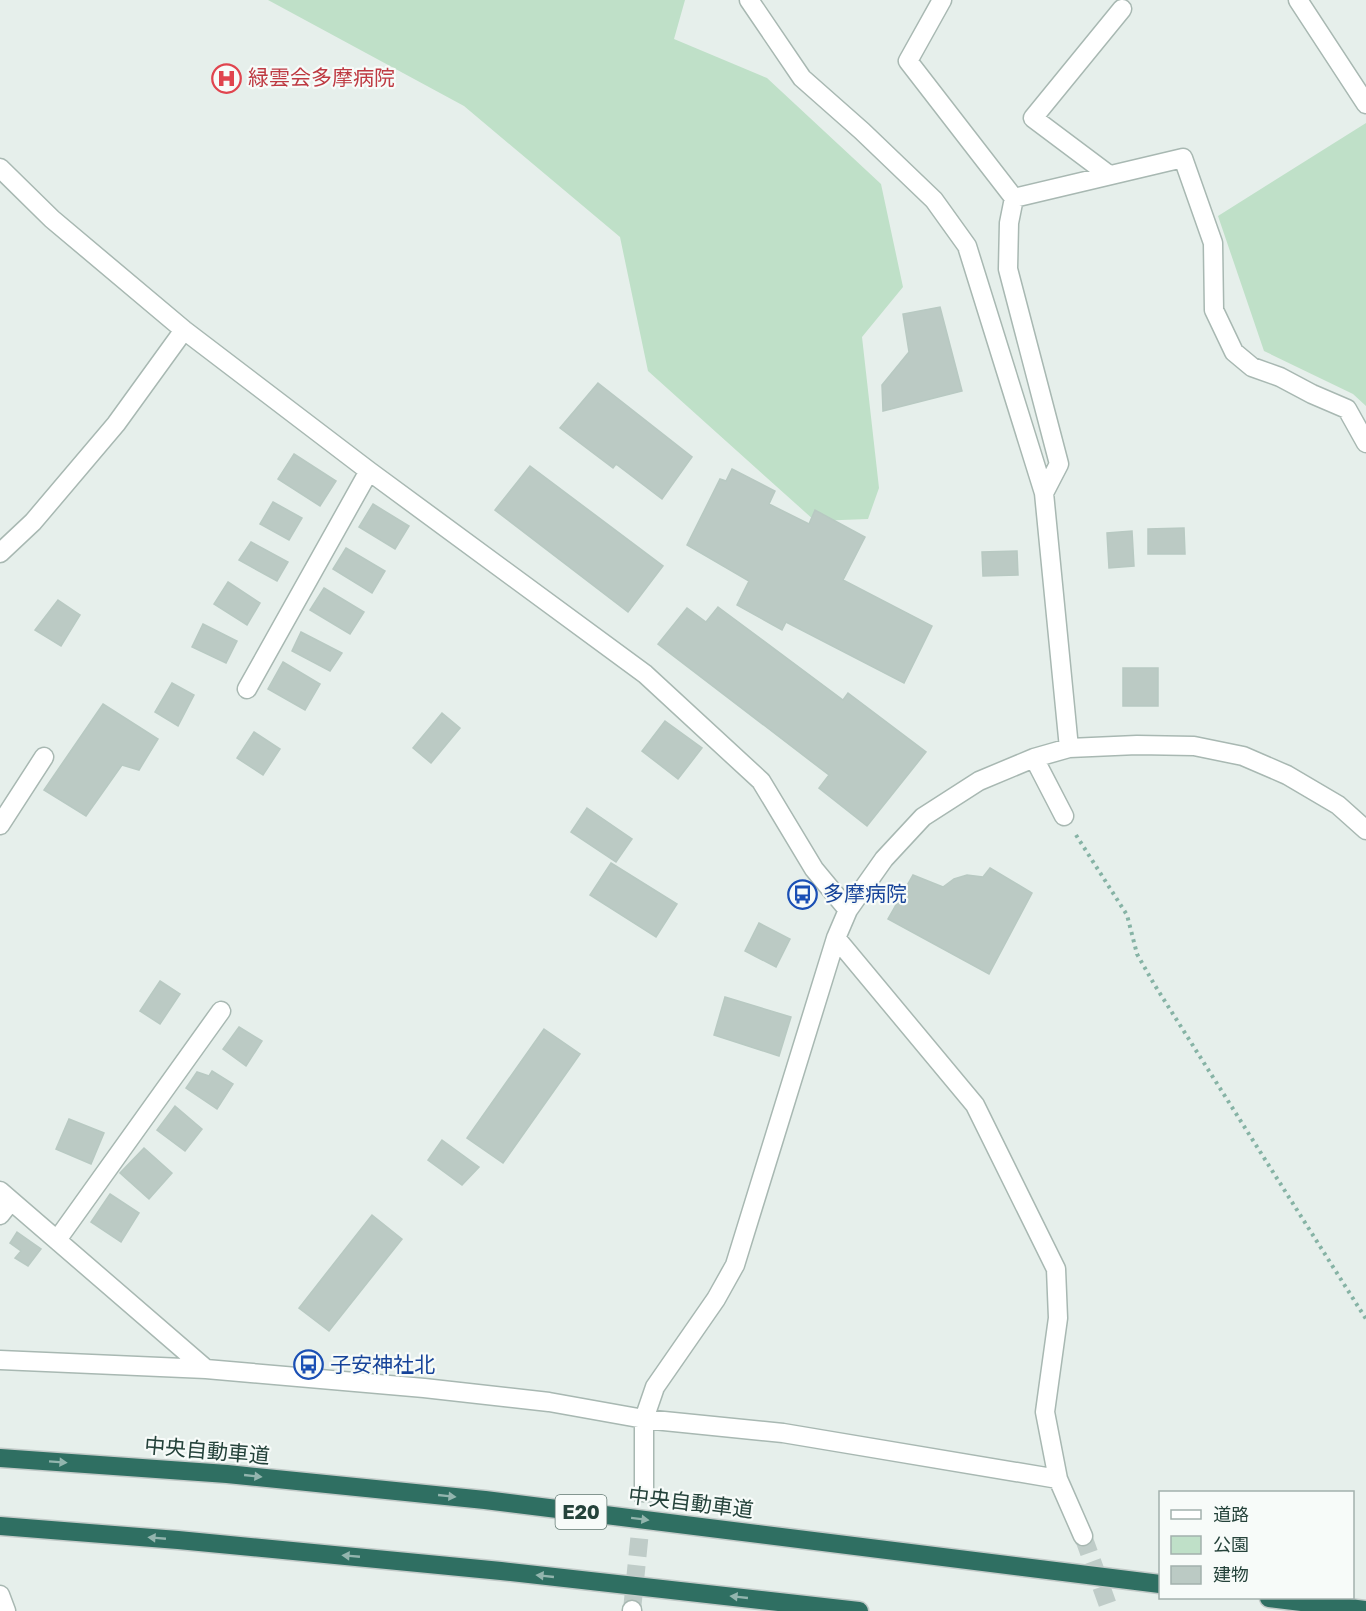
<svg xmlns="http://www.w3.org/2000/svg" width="1366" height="1611" viewBox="0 0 1366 1611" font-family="'Golos Text','Noto Sans JP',sans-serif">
	<rect width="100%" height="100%" fill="#e6efeb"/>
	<path fill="#bfe0c8" d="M 268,0 L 685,0 L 674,39 L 767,78 L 881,184 L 903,287 L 862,337 L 879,488 L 868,519 L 815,521 L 648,371 L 620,237 L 464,106 Z
		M 1366,123 L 1366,406 L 1353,394 L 1264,351 L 1218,216 Z"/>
	<path fill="#bbcac4" stroke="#b8c9c2" stroke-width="1.5" d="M 940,307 L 962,391 L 883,411 L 882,385 L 909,352 L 903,314 Z
		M 598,383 L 692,457 L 662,499 L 616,464 L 613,468 L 560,428 Z
		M 294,454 L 336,481 L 320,506 L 278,479 Z
		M 530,466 L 663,566 L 628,612 L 495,510 Z
		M 732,469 L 775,491 L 769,504 L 809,524 L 815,510 L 865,537 L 843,580 L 932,626 L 904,683 L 786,622 L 782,630 L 737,605 L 749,581 L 687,545 L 720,479 L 726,481 Z
		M 273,502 L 302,518 L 289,540 L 260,524 Z
		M 373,504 L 409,526 L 395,549 L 359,527 Z
		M 1184,528 L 1185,554 L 1148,554 L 1148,529 Z
		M 1132,531 L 1134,566 L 1109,568 L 1107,533 Z
		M 251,542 L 288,562 L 277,581 L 239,560 Z
		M 346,548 L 385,571 L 372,593 L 333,569 Z
		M 1017,551 L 1018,575 L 983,576 L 982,552 Z
		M 228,582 L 260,603 L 247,625 L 214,604 Z
		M 324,588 L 364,612 L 350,634 L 310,610 Z
		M 58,600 L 80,615 L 61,646 L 35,630 Z
		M 718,607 L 843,700 L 848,693 L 926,752 L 867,826 L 819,788 L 829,775 L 658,644 L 687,608 L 706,622 Z
		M 203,624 L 237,641 L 226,663 L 192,647 Z
		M 301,632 L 342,653 L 330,671 L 292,651 Z
		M 283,662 L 320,684 L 305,710 L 268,689 Z
		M 1123,668 L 1158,668 L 1158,706 L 1123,706 Z
		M 172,683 L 194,695 L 178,726 L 155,712 Z
		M 103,704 L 158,739 L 139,770 L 122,765 L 86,816 L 44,790 Z
		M 442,713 L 460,728 L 431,763 L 413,748 Z
		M 665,721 L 702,748 L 678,779 L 642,751 Z
		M 254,732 L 280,749 L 263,775 L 237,758 Z
		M 587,808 L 632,839 L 616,862 L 571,832 Z
		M 611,863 L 677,904 L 656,937 L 590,895 Z
		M 990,868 L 1032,893 L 989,974 L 888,919 L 913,875 L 943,887 L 954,879 L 967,875 L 983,877 Z
		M 759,923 L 790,939 L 776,967 L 745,951 Z
		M 160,981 L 180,994 L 160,1024 L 140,1011 Z
		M 725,997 L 791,1017 L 779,1056 L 714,1035 Z
		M 239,1027 L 262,1041 L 246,1066 L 223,1049 Z
		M 544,1029 L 580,1054 L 503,1163 L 467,1138 Z
		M 212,1071 L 233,1084 L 217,1109 L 186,1088 L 197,1072 L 209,1076 Z
		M 175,1106 L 202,1129 L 185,1151 L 157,1130 Z
		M 69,1119 L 104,1133 L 91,1164 L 56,1149 Z
		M 442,1140 L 479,1167 L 462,1185 L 428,1160 Z
		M 144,1148 L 172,1173 L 149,1199 L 120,1173 Z
		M 110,1194 L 139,1213 L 121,1242 L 91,1222 Z
		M 372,1215 L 402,1239 L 329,1331 L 299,1308 Z
		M 17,1232 L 41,1249 L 28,1266 L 15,1258 L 21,1251 L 10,1243 Z"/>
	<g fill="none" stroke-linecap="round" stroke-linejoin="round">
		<path stroke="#bfccc8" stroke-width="18" stroke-dasharray="18 9" stroke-linecap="butt" d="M 1083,1536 L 1110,1611
			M 632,1610 L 644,1492"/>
		<defs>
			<path id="minor" d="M 749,0 L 802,78 L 862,131 L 934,200 L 967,246 L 1044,493 L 1069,748
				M 942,0 L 908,61 L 1014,198
				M 1298,0 L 1366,104
				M 0,168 L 52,219 L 184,330 L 369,471 L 645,674 L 761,781 L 814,869 L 848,910
				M 1109,175 L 1033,118 L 1122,9
				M 1044,493 L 1059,464 L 1008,269 L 1009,223 L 1014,198 L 1183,158 L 1213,243 L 1214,310 L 1234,352 L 1252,367 L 1280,377 L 1312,394 L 1347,409 L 1366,443
				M 0,553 L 33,522 L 116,424 L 184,330
				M 247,689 L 369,471
				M 1034,758 L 1064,816
				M 0,825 L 44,757
				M 836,938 L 975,1105 L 1056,1269 L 1058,1318 L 1045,1412 L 1058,1479 L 1083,1536
				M 0,1191 L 206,1369
				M 0,1215 L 11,1201
				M 57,1240 L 221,1011
				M 0,1360 L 206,1369 L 424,1388 L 549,1402 L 644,1419 L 783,1433 L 1058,1479
				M 644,1492 L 644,1419 L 655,1387 L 716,1299 L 735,1265 L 836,938 L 848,910 L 884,859 L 923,817 L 979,781 L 1034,758 L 1069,748 L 1137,745 L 1194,746 L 1243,756 L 1287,775 L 1338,805 L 1366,830
				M 0,1595 L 6,1611
				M 632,1611 L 632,1610"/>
			<path id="highway" d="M 0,1458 L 227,1474 L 485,1500 L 1160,1584
				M 0,1526 L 178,1540 L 501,1571 L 859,1611
				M 1269,1598 L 1366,1610"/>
		</defs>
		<use href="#minor" stroke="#a8b8b2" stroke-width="21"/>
		<use href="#highway" stroke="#c2cac8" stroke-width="21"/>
		<path stroke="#86b3a5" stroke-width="4" stroke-dasharray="3 4.5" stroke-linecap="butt" d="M 1076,835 L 1127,915 L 1137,954 L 1154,984 L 1366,1319"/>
		<use href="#minor" stroke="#fff" stroke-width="18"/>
		<use href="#highway" stroke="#2f6f62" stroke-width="18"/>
	</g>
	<defs><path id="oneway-solid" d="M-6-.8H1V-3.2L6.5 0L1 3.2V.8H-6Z" transform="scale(1.5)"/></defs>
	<g fill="#93b5ae">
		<use href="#oneway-solid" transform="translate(58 1462) rotate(4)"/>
		<use href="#oneway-solid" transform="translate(253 1476) rotate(6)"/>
		<use href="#oneway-solid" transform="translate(447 1496) rotate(6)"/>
		<use href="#oneway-solid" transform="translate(640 1519) rotate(7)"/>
		<use href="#oneway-solid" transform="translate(157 1538) rotate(-175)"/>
		<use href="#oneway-solid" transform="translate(351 1556) rotate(-175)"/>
		<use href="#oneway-solid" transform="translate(545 1576) rotate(-174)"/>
		<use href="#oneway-solid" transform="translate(739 1597) rotate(-174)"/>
	</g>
	<defs>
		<symbol id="hospital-ring" viewBox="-11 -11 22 22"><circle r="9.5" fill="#f7fbf9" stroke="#e0444e" stroke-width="1.5"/><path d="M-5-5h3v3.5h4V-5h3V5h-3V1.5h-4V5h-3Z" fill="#e0444e"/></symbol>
		<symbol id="bus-ring" viewBox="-11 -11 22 22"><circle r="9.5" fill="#f7fbf9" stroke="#1a4fb4" stroke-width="1.5"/><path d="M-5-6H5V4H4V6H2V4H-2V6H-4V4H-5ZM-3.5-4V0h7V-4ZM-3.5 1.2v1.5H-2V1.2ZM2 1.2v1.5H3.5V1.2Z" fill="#1a4fb4"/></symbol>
	</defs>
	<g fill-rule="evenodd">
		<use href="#hospital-ring" x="210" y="62" width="33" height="33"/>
		<use href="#bus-ring" x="786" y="878" width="33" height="33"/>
		<use href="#bus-ring" x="292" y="1348" width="33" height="33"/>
	</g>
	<g text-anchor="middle" stroke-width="4.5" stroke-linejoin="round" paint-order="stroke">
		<rect fill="#f7fbf9" stroke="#637a73" stroke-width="1.5" x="555.5" y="1495" width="51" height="34" rx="4.5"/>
		<g font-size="20" font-weight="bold" fill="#24423a">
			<text x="581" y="1519">E20</text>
		</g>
		<g font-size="21" fill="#be3a42" stroke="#f7fbf9" text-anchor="start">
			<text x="248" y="85">緑雲会多摩病院</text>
		</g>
		<g font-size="21" fill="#164399" stroke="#f7fbf9" text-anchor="start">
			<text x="823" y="901">多摩病院</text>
			<text x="330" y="1372">子安神社北</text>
		</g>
		<g font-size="21" fill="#24423a" stroke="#f7fbf9">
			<text transform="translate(207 1451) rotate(5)" y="7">中央自動車道</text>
			<text transform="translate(691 1503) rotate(7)" y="7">中央自動車道</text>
		</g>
	</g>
	<rect x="1159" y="1491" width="195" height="108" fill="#f7fbf9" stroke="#a3b1ad" stroke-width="1.5"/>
	<rect x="1171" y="1510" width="30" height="9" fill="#ffffff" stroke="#a3b1ad" stroke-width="1.5"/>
	<text x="1213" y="1521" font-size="18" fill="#24423a">道路</text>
	<rect x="1171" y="1536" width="30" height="18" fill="#bfe0c8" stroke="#a3b1ad" stroke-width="1.5"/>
	<text x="1213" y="1551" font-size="18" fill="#24423a">公園</text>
	<rect x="1171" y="1566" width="30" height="18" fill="#bbcac4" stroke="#a3b1ad" stroke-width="1.5"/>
	<text x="1213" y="1581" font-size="18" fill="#24423a">建物</text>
</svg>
